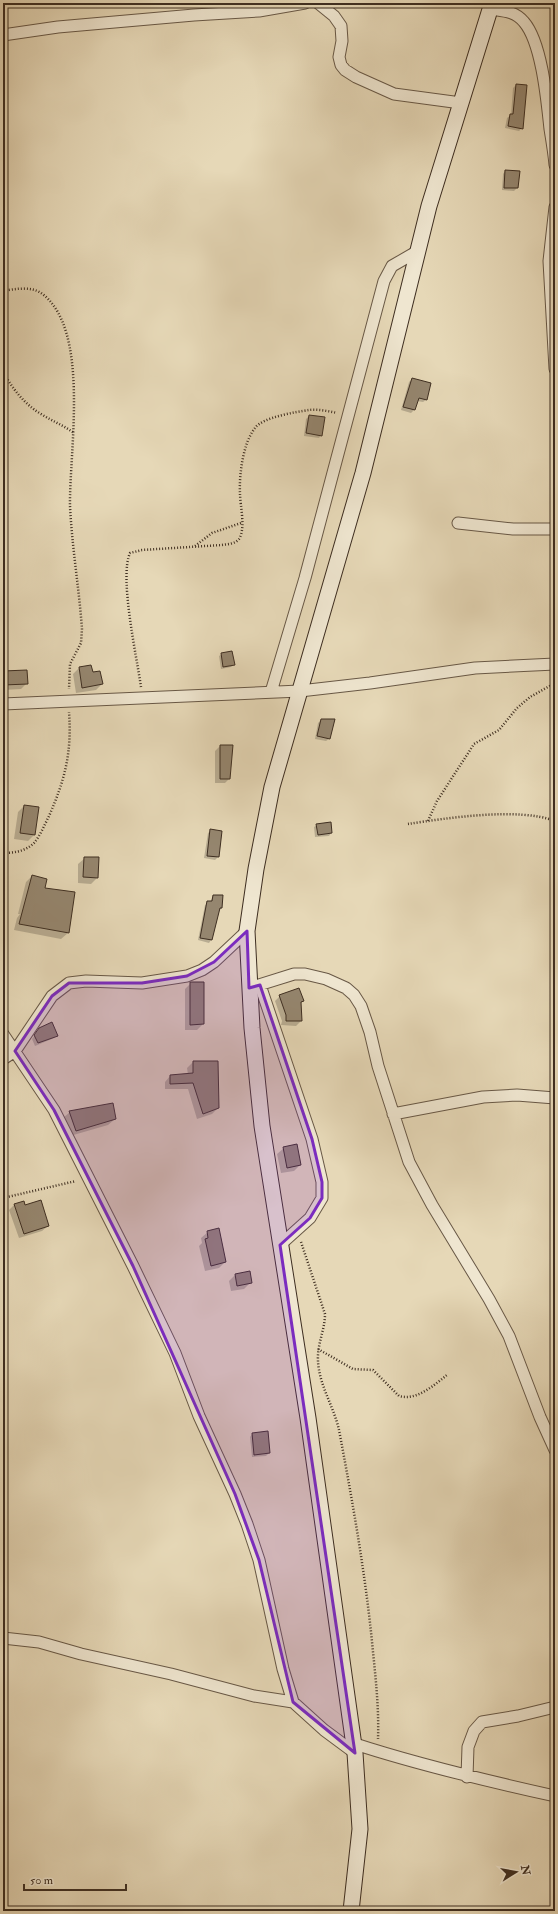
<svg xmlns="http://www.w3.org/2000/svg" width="558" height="1914" viewBox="0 0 558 1914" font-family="'IM FELL Double Pica',serif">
	<rect width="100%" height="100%" fill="#e6d8b7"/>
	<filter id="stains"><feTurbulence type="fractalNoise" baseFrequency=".005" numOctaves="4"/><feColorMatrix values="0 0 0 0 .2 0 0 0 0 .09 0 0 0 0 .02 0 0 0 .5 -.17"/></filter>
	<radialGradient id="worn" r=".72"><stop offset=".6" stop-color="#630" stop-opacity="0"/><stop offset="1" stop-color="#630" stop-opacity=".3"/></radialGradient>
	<path fill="#0003" d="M 516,85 L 522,128 L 519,131 L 505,128 L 507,118 L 511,115 L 513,88 Z
		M 505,171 L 517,188 L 514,191 L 502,190 L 503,174 Z
		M 412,379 L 426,400 L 423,402 L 417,401 L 414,410 L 411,413 L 401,410 L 409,382 Z
		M 309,416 L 321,435 L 319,438 L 304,436 L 306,419 Z
		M 222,654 L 234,664 L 231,667 L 221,669 L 219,656 Z
		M 79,668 L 92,673 L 102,684 L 96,690 L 76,693 L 73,674 Z
		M 3,672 L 27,683 L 21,689 L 3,690 Z
		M 321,720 L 329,739 L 326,741 L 315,739 L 318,723 Z
		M 220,746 L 229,779 L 225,783 L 215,783 L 215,751 Z
		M 24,806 L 38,808 L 34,835 L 28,841 L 14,839 L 18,812 Z
		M 317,825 L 331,833 L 329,836 L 315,837 L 314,827 Z
		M 211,831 L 218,857 L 215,860 L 204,858 L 208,833 Z
		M 85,858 L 97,878 L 91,884 L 78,883 L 78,864 Z
		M 32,876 L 44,888 L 68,933 L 61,939 L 14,930 L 17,918 L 20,914 L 18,914 L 26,882 Z
		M 213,896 L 222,908 L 218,911 L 211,940 L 209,943 L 198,940 L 205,905 L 210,902 Z
		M 191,983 L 203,1024 L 197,1030 L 185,1030 L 185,989 Z
		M 280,996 L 303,1001 L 300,1004 L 301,1021 L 296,1026 L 281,1025 L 282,1021 L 275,1001 Z
		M 37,1032 L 56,1036 L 54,1038 L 35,1046 L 32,1039 Z
		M 193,1062 L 218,1108 L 212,1114 L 197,1119 L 188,1089 L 165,1089 L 165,1082 L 170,1076 L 188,1075 L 187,1068 Z
		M 70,1112 L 115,1119 L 108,1125 L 70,1136 L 63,1118 Z
		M 284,1148 L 300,1165 L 294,1171 L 281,1173 L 277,1154 Z
		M 23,1202 L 24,1207 L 48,1226 L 42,1231 L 19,1238 L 9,1210 L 14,1205 Z
		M 208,1232 L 225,1262 L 219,1268 L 205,1271 L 199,1246 L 202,1243 L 201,1238 Z
		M 235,1275 L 250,1283 L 244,1289 L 231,1291 L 229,1281 Z
		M 252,1434 L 269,1453 L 266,1456 L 252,1457 L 250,1437 Z"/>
	<path fill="#95866f" stroke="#3e2e21" d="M 516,84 L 527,85 L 523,129 L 508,126 L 510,114 L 513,114 Z
		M 505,170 L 520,171 L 518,188 L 504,188 Z
		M 412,378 L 431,383 L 427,400 L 419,398 L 415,410 L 403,407 Z
		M 309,415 L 325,417 L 322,436 L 306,433 Z
		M 232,651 L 235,665 L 223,667 L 221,653 Z
		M 91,665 L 93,672 L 100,671 L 103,684 L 82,688 L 79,667 Z
		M 27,670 L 28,684 L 3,685 L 3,671 Z
		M 321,719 L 335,719 L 330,739 L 317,736 Z
		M 220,745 L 233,745 L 230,779 L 220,779 Z
		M 24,805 L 39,807 L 35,835 L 20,833 Z
		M 331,822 L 332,833 L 318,835 L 316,824 Z
		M 210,829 L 222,831 L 219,857 L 207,856 Z
		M 84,857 L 99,857 L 98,878 L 83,877 Z
		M 32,875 L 47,879 L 45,888 L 75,892 L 69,933 L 19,924 Z
		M 213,895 L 223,895 L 222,908 L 220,908 L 212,940 L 200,938 L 207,901 L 212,901 Z
		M 190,982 L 204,982 L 204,1024 L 190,1025 Z
		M 299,988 L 304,1001 L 301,1002 L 302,1021 L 286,1021 L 286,1015 L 279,995 Z
		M 52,1022 L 58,1036 L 38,1043 L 34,1035 L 39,1028 Z
		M 193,1061 L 218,1061 L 219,1108 L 203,1114 L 193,1083 L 170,1084 L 170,1075 L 193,1073 Z
		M 113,1103 L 116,1119 L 76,1131 L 69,1111 Z
		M 297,1144 L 301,1165 L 287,1168 L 283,1147 Z
		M 41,1200 L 49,1226 L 24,1234 L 14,1204 L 24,1201 L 25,1205 Z
		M 219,1228 L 226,1262 L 211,1266 L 205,1239 L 208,1238 L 207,1231 Z
		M 250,1271 L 252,1283 L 237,1286 L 235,1274 Z
		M 268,1431 L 270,1453 L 254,1455 L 252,1433 Z"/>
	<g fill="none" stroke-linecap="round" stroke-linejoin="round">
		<defs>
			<path id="minor" d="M 318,3 L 334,16 L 341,26 L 342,41 L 339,57 L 341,65 L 345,70 L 356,77 L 394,94 L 461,103
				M 491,9 C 504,11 515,11 524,22 C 542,43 547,101 550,129 C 552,141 554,153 555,165
				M 3,35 L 58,27 L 194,15 L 259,11 L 305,3
				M 555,207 L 549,261 L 555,369
				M 458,523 L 513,529 L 555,529
				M 271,692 L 305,578 L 384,281 L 392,266 L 418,251
				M 3,704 L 300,691 L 370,683 L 475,668 L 555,664
				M 260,985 L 312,1139 L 322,1182 L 322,1198 L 310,1218 L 280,1245
				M 249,988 L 294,974 L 305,974 L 326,979 L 346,988 L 354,995 L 361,1006 L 370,1032 L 378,1066 L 409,1162 L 432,1205 L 489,1299 L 509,1336 L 540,1417 L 555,1450
				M 3,1034 L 54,1110 L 133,1266 L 175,1353 L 199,1416 L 235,1494 L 247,1524 L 259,1560 L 283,1669 L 293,1702 L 324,1730 L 355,1753
				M 3,1059 L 15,1051 L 52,996 L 69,983 L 86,981 L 142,983 L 187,976 L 202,970 L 214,962 L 247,931
				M 393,1114 L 483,1097 L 517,1095 L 555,1098
				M 3,1638 L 39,1642 L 81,1654 L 171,1674 L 254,1696 L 293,1702
				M 352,1743 C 419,1765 487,1781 555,1796
				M 467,1777 L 468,1747 L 474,1731 L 482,1722 L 518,1716 L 555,1707"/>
			<path id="secondary" d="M 351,1911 L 360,1829 L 355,1753 L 308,1418 L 262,1126 L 252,1028 L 247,931 L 256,869 L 272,787 L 363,473 L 429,206 L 492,3"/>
		</defs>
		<use href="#minor" stroke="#685846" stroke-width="13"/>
		<use href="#secondary" stroke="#3e2e21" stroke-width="17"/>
		<path stroke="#3e2e21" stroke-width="2.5" stroke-dasharray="1 2" stroke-linecap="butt" d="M 3,291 C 14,289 31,286 41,293 C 91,328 69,452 70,506 C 72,547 79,588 82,629 L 81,643 L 70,664 L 69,689
			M 3,372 C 13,389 24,404 41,414 C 52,421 63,425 74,433
			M 195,546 L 212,533 L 241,523
			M 141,687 C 137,658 119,577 130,553 L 142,550 L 222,545 C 228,544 235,544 239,539 C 246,528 240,506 240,493 C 239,475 243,443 255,428 C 263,417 296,412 309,410 C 318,409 328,411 337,413
			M 428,821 L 437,801 L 474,744 L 499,730 L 517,708 L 530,697 L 555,683
			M 408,824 C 447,818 519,807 555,821
			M 3,853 C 14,853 26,851 34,843 C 40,836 45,824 49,816 C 65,780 72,752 69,712
			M 3,1198 L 76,1181
			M 301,1242 L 325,1314 C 325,1330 317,1344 318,1361 C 319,1385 334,1407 339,1430 C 353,1504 366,1577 373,1652 C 376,1681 379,1710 378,1739
			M 318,1349 L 353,1369 L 373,1370 L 399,1396 C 417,1401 434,1385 447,1375"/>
		<use href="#minor" stroke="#efe6d0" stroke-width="11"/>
		<use href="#secondary" stroke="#efe6d0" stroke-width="15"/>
	</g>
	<path fill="#7b2cbf" fill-opacity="0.2" stroke="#7b2cbf" stroke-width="3" stroke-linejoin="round" d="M 247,931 L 249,988 L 260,985 L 312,1139 L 322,1182 L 322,1198 L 310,1218 L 280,1245 L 355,1753 L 293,1702 L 259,1560 L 235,1494 L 133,1266 L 54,1110 L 15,1051 L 52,996 L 69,983 L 142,983 L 187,976 L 214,962 Z"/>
	<rect width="558" height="1914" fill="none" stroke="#e6d8b7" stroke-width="16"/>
	<rect x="4" y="4" width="550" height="1906" fill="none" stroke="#3e2e21" stroke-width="2"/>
	<rect x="8" y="8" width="542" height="1898" fill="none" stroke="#3e2e21"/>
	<g transform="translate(516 1872) rotate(79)" stroke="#efe6d0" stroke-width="3" paint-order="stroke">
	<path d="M0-3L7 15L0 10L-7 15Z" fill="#3e2e21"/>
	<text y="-6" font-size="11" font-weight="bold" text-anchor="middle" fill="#3e2e21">N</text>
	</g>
	<path d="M24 1884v6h102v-6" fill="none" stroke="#3e2e21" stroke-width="2"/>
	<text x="30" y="1884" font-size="12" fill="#3e2e21" stroke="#efe6d0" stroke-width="3" paint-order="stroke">50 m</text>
	<rect width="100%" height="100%" filter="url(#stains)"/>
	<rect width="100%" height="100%" fill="url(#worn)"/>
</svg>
